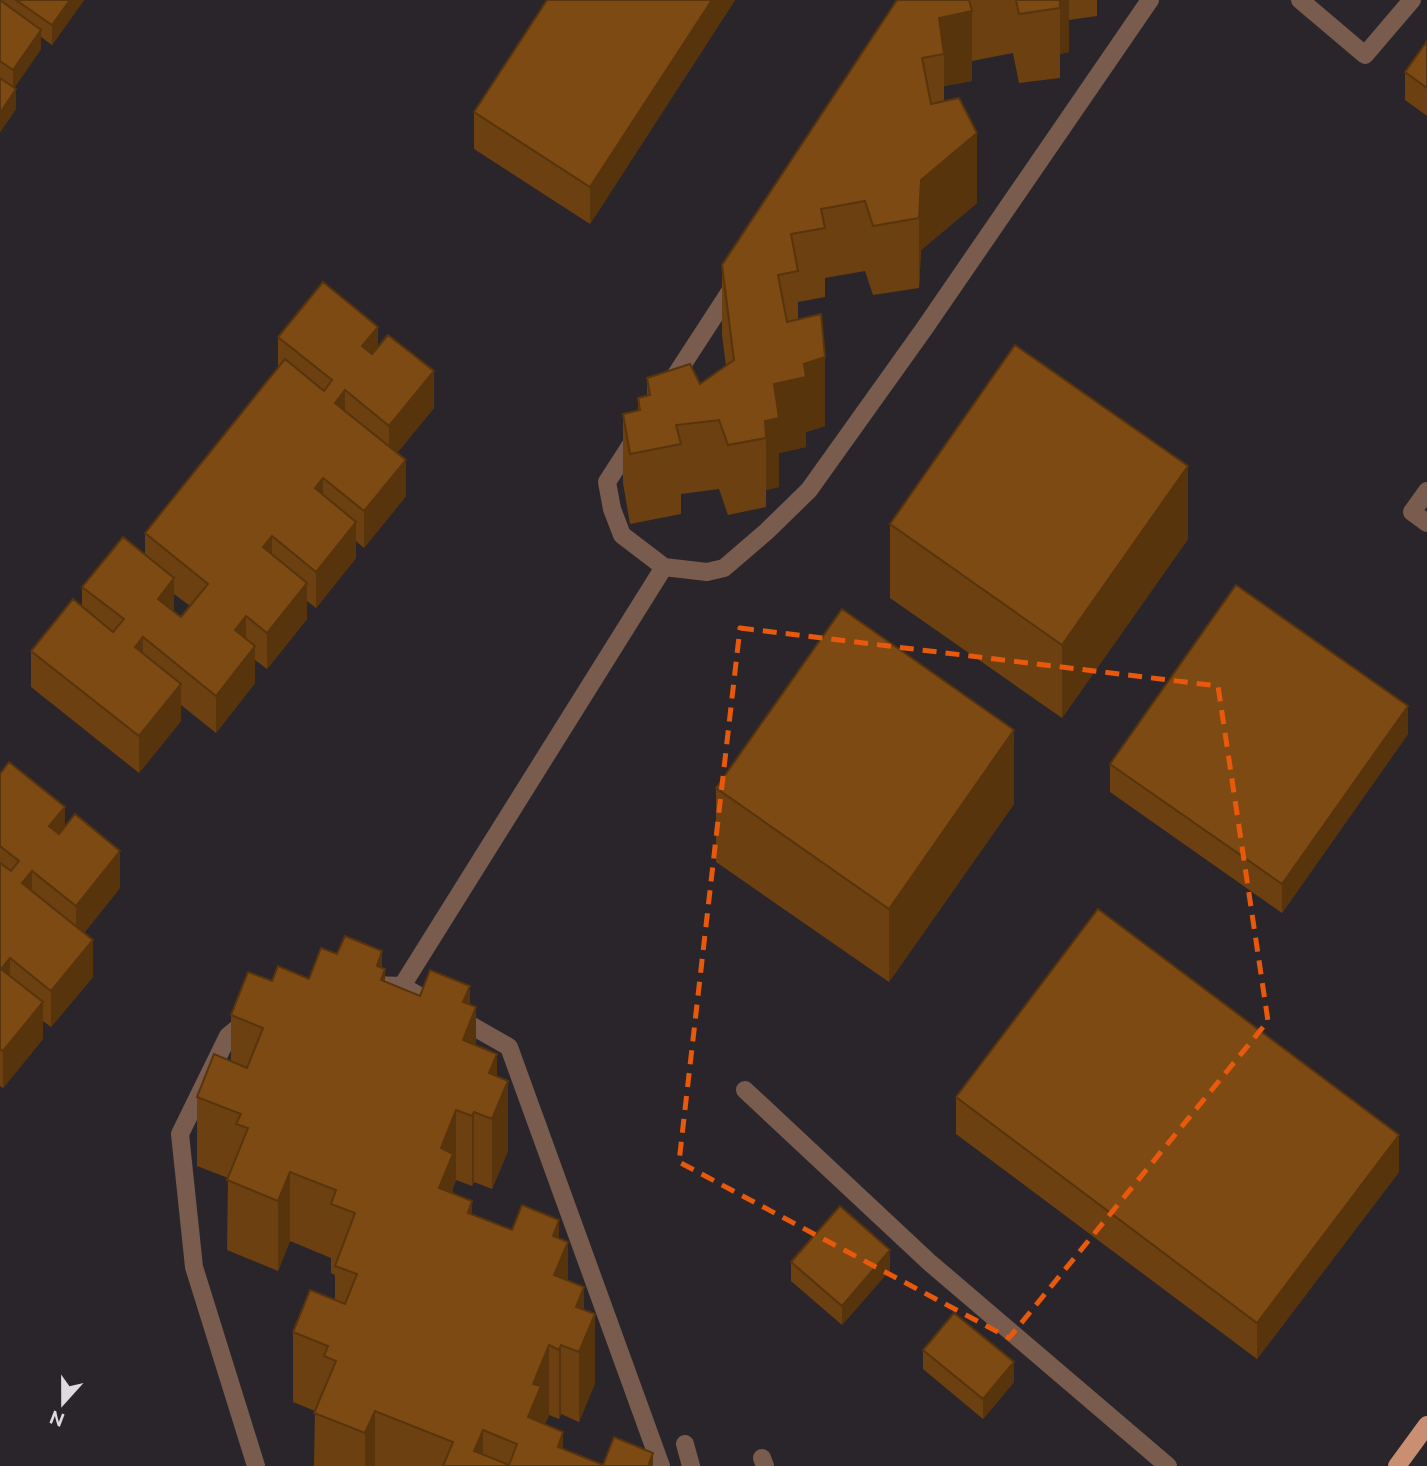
<svg xmlns="http://www.w3.org/2000/svg" width="1427" height="1466" viewBox="0 0 1427 1466" font-family="Ubuntu,sans-serif">
	<rect width="100%" height="100%" fill="#2a252a"/>
	<g fill="none" stroke-linecap="round" stroke-linejoin="round">
		<path stroke="#795c4e" stroke-width="18" d="M 1300,0 L 1365,55 L 1412,0
			M 668,387 L 733,287
			M 636,437 L 607,482 L 612,509 L 622,535 L 664,567 L 707,572 L 724,568 L 767,531 L 809,490 L 924,329 L 1150,0
			M 1427,491 L 1412,512 L 1427,523
			M 373,985 L 402,986 L 509,1047 L 661,1466
			M 402,986 L 664,567
			M 250,1018 L 228,1036 L 180,1134 L 194,1267 L 256,1466
			M 745,1090 L 929,1262 L 1168,1466
			M 685,1444 L 691,1466
			M 762,1458 L 765,1466"/>
		<path stroke="#ca8f72" stroke-width="18" d="M 1397,1466 L 1427,1425"/>
	</g>
	<path fill="#6c4010" fill-rule="evenodd" d="M 0,0 L 84,0 L 52,45 L 41,37 L 41,49 L 14,88 L 16,109 L 0,132 Z
		M 547,0 L 735,0 L 590,224 L 474,149 L 474,112 Z
		M 897,0 L 1097,0 L 1097,16 L 1069,20 L 1069,52 L 1060,54 L 1060,78 L 1019,83 L 1013,53 L 972,61 L 972,81 L 944,86 L 944,101 L 977,203 L 921,250 L 919,288 L 873,295 L 865,271 L 825,278 L 825,297 L 798,302 L 798,320 L 825,426 L 806,432 L 806,447 L 779,453 L 779,487 L 766,490 L 766,507 L 728,515 L 719,489 L 681,494 L 681,514 L 630,524 L 623,483 L 623,414 L 638,411 L 638,398 L 647,396 L 647,378 L 700,384 L 726,366 L 722,335 L 722,265 Z
		M 1427,41 L 1427,116 L 1405,100 L 1405,72 Z
		M 278,337 L 378,346 L 434,408 L 397,453 L 406,496 L 364,548 L 356,541 L 356,558 L 316,608 L 307,601 L 307,619 L 267,669 L 255,660 L 255,683 L 216,733 L 181,705 L 181,721 L 139,773 L 31,687 L 31,651 L 82,607 L 82,587 L 145,554 L 145,533 L 278,368 ZM 174,594 L 190,606 L 181,617 L 174,612 Z
		M 890,524 L 1188,539 L 1062,718 L 890,598 Z
		M 1408,734 L 1282,913 L 1110,792 L 1110,764 Z
		M 0,774 L 65,826 L 120,888 L 84,933 L 93,977 L 51,1027 L 43,1021 L 43,1039 L 3,1088 L 0,1086 Z
		M 716,788 L 1014,804 L 889,982 L 716,862 Z
		M 337,954 L 382,968 L 385,982 L 420,996 L 470,1004 L 476,1046 L 497,1077 L 508,1151 L 492,1189 L 474,1182 L 472,1186 L 456,1180 L 453,1188 L 453,1194 L 472,1214 L 512,1230 L 559,1238 L 568,1280 L 584,1310 L 595,1383 L 579,1422 L 561,1414 L 559,1419 L 549,1415 L 545,1424 L 563,1449 L 603,1465 L 653,1466 L 314,1466 L 315,1411 L 293,1402 L 293,1332 L 335,1300 L 335,1275 L 331,1273 L 331,1258 L 290,1241 L 278,1271 L 227,1250 L 228,1178 L 197,1166 L 197,1097 L 231,1061 L 231,1015 L 272,981 L 309,979 Z
		M 956,1097 L 1399,1172 L 1257,1359 L 956,1134 Z
		M 791,1262 L 890,1270 L 842,1325 L 791,1281 Z
		M 923,1350 L 1014,1382 L 983,1419 L 923,1369 Z"/>
	<path fill="#58340d" d="M 70,0 L 84,0 L 52,45 L 52,25 Z
		M 712,0 L 735,0 L 590,224 L 590,187 Z
		M 1058,0 L 1069,0 L 1069,52 L 1060,54 L 1060,8 Z
		M 972,11 L 972,81 L 944,86 L 944,54 L 939,18 Z
		M 41,30 L 41,49 L 13,90 L 13,70 Z
		M 16,89 L 16,109 L 0,132 L 0,113 Z
		M 977,133 L 977,203 L 921,250 L 919,288 L 919,218 L 921,180 Z
		M 378,327 L 378,363 L 362,346 Z
		M 825,357 L 825,426 L 806,432 L 806,447 L 779,453 L 779,487 L 766,490 L 766,438 L 765,421 L 774,384 L 804,364 Z
		M 434,371 L 434,408 L 389,463 L 389,426 Z
		M 345,390 L 345,427 L 335,403 Z
		M 406,460 L 406,496 L 364,548 L 364,511 Z
		M 1188,466 L 1188,539 L 1062,718 L 1062,645 Z
		M 323,478 L 323,515 L 315,488 Z
		M 356,522 L 356,558 L 316,608 L 316,572 Z
		M 272,536 L 272,573 L 263,547 Z
		M 174,578 L 174,615 L 158,599 Z
		M 307,583 L 307,619 L 267,669 L 267,633 Z
		M 246,616 L 246,652 L 235,630 Z
		M 143,637 L 143,674 L 135,647 Z
		M 255,646 L 255,683 L 216,733 L 216,696 Z
		M 181,684 L 181,721 L 139,773 L 139,736 Z
		M 1408,706 L 1408,734 L 1282,913 L 1282,884 Z
		M 1014,730 L 1014,804 L 889,982 L 889,909 Z
		M 65,807 L 65,844 L 49,826 Z
		M 120,851 L 120,888 L 76,943 L 76,906 Z
		M 32,871 L 32,907 L 22,883 Z
		M 93,940 L 93,977 L 51,1027 L 51,991 Z
		M 382,951 L 382,976 L 385,969 L 385,1039 L 377,966 Z
		M 10,958 L 10,995 L 1,969 Z
		M 470,986 L 470,1023 L 476,1007 L 476,1076 L 463,1110 L 463,1002 Z
		M 43,1002 L 43,1039 L 3,1088 L 3,1051 Z
		M 497,1054 L 497,1108 L 508,1081 L 508,1151 L 492,1189 L 492,1119 L 489,1073 Z
		M 456,1110 L 456,1180 L 453,1188 L 453,1223 L 439,1188 L 441,1148 Z
		M 474,1112 L 474,1182 L 472,1186 L 472,1116 Z
		M 1399,1135 L 1399,1172 L 1257,1359 L 1257,1323 Z
		M 290,1172 L 290,1241 L 278,1271 L 278,1201 Z
		M 472,1201 L 472,1271 L 468,1213 Z
		M 559,1220 L 559,1263 L 568,1242 L 568,1311 L 553,1306 L 553,1236 Z
		M 890,1250 L 890,1270 L 842,1325 L 842,1306 Z
		M 584,1287 L 584,1340 L 595,1314 L 595,1383 L 579,1422 L 579,1352 L 576,1307 Z
		M 549,1345 L 549,1415 L 541,1435 L 528,1417 L 533,1384 Z
		M 561,1345 L 561,1414 L 559,1419 L 559,1350 Z
		M 1014,1362 L 1014,1382 L 983,1419 L 983,1399 Z
		M 375,1411 L 375,1466 L 365,1466 L 365,1433 Z
		M 483,1430 L 483,1466 L 474,1451 Z
		M 563,1432 L 563,1466 L 558,1447 Z
		M 653,1453 L 653,1466 L 648,1466 Z"/>
	<path fill="#7e4a13" stroke="#58340d" stroke-width="2" fill-rule="evenodd" d="M 0,0 L 41,30 L 13,70 L 0,61 Z
		M 16,0 L 70,0 L 52,25 Z
		M 547,0 L 712,0 L 590,187 L 474,112 Z
		M 897,0 L 969,0 L 972,11 L 939,18 L 944,54 L 922,58 L 931,104 L 959,98 L 977,133 L 921,180 L 919,218 L 873,226 L 865,201 L 821,209 L 825,228 L 791,234 L 798,271 L 778,275 L 787,322 L 821,314 L 825,357 L 804,364 L 806,377 L 774,384 L 779,418 L 765,421 L 766,438 L 728,445 L 719,420 L 676,425 L 681,444 L 630,454 L 623,414 L 640,410 L 638,398 L 650,395 L 647,378 L 690,364 L 700,384 L 734,360 L 722,265 Z
		M 1016,0 L 1060,0 L 1060,8 L 1019,14 Z
		M 1427,41 L 1427,88 L 1405,72 Z
		M 0,78 L 16,89 L 0,113 Z
		M 323,282 L 378,327 L 362,346 L 372,354 L 388,335 L 434,371 L 389,426 L 345,390 L 335,403 L 406,460 L 364,511 L 323,478 L 315,488 L 356,522 L 316,572 L 272,536 L 263,547 L 307,583 L 267,633 L 246,616 L 235,630 L 255,646 L 216,696 L 143,637 L 135,647 L 181,684 L 139,736 L 31,651 L 73,599 L 113,632 L 124,619 L 82,587 L 123,537 L 174,578 L 158,599 L 181,617 L 208,584 L 145,533 L 285,359 L 324,391 L 332,380 L 278,337 Z
		M 1015,345 L 1188,466 L 1062,645 L 890,524 Z
		M 1236,585 L 1408,706 L 1282,884 L 1110,764 Z
		M 842,609 L 1014,730 L 889,909 L 716,788 Z
		M 9,762 L 65,807 L 49,826 L 59,834 L 75,814 L 120,851 L 76,906 L 32,871 L 22,883 L 93,940 L 51,991 L 10,958 L 1,969 L 43,1002 L 3,1051 L 0,1049 L 0,863 L 11,871 L 19,861 L 0,846 L 0,774 Z
		M 1098,909 L 1399,1135 L 1257,1323 L 956,1097 Z
		M 345,936 L 382,951 L 377,966 L 385,969 L 381,980 L 420,996 L 430,970 L 470,986 L 463,1002 L 476,1007 L 463,1040 L 497,1054 L 489,1073 L 508,1081 L 492,1119 L 474,1112 L 472,1116 L 456,1110 L 441,1148 L 453,1154 L 439,1188 L 472,1201 L 468,1213 L 512,1230 L 522,1205 L 559,1220 L 553,1236 L 568,1242 L 554,1275 L 584,1287 L 576,1307 L 595,1314 L 579,1352 L 561,1345 L 559,1350 L 549,1345 L 533,1384 L 541,1386 L 528,1417 L 563,1432 L 558,1447 L 603,1465 L 614,1437 L 653,1453 L 648,1466 L 443,1466 L 453,1442 L 375,1411 L 365,1433 L 314,1413 L 336,1361 L 324,1356 L 328,1346 L 293,1332 L 310,1290 L 345,1304 L 357,1274 L 335,1266 L 355,1213 L 331,1204 L 336,1190 L 290,1172 L 278,1201 L 227,1180 L 248,1128 L 236,1124 L 241,1114 L 197,1097 L 214,1054 L 247,1068 L 263,1028 L 231,1015 L 248,972 L 272,981 L 278,966 L 309,979 L 321,948 L 337,954 ZM 483,1430 L 517,1444 L 509,1465 L 474,1451 Z
		M 840,1206 L 890,1250 L 842,1306 L 791,1262 Z
		M 954,1313 L 1014,1362 L 983,1399 L 923,1350 Z"/>
	<path fill="none" stroke="#e8590c" stroke-width="5" stroke-dasharray="14 9" stroke-linejoin="round" d="M 740,628 L 1218,686 L 1268,1021 L 1009,1338 L 679,1162 Z"/>
	<g transform="translate(63 1403) rotate(201)" stroke="#2a252a" stroke-width="5" paint-order="stroke">
	<path d="M0-5L12 26L0 18L-12 26Z" fill="#dedbde"/>
	<text y="-10" font-size="19" font-weight="bold" text-anchor="middle" fill="#dedbde">N</text>
	</g>
</svg>
